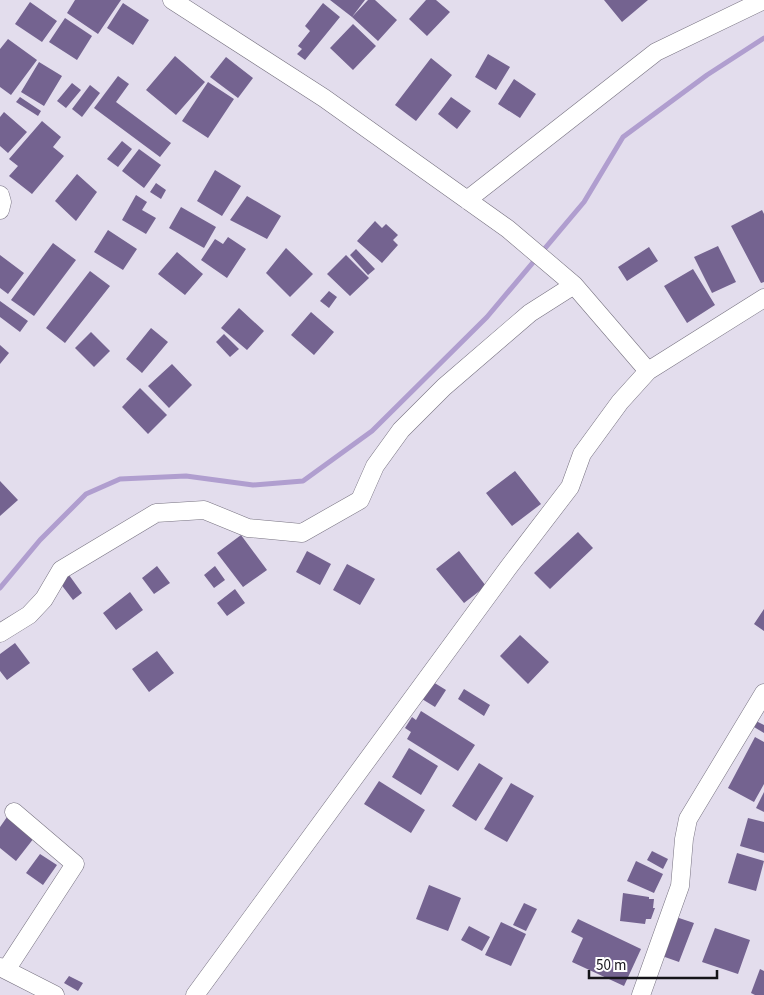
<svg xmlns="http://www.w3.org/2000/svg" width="764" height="995" viewBox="0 0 764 995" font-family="'Source Sans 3',sans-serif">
	<rect width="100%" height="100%" fill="#e3dded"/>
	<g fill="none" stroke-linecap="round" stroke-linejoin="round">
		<path stroke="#b09ecf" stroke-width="5" d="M 0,588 L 40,540 L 86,494 L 120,479 L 186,476 L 253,485 L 303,481 L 372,431 L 487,317 L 584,202 L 623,137 L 707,75 L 764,38"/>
	</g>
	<path fill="#746390" d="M 75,0 L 121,0 L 98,34 L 67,13 Z
		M 330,0 L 365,0 L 352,17 Z
		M 368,0 L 375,0 L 397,20 L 378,41 L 352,17 Z
		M 426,0 L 436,0 L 450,12 L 427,36 L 409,19 Z
		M 604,0 L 648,0 L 622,22 Z
		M 30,2 L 57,21 L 42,42 L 15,24 Z
		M 123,3 L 149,20 L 133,45 L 107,28 Z
		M 323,3 L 340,17 L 305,60 L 297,54 L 302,49 L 298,46 L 310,31 L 305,26 Z
		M 65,18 L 92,36 L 77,60 L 49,42 Z
		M 353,24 L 376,46 L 353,70 L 330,48 Z
		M 8,39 L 37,60 L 11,95 L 0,87 L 0,49 Z
		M 488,54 L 510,67 L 496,90 L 475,77 Z
		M 175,56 L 205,82 L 176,115 L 146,90 Z
		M 226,57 L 253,78 L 238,98 L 210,77 Z
		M 431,58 L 452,75 L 416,121 L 395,105 Z
		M 39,62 L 62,76 L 44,106 L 21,92 Z
		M 118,76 L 129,84 L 116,102 L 171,143 L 160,157 L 94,108 Z
		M 514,79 L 536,94 L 520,118 L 498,104 Z
		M 208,82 L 234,99 L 208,138 L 182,121 Z
		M 72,83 L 81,90 L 66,108 L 57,101 Z
		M 90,85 L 100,93 L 82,117 L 72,109 Z
		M 20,97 L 41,111 L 38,116 L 16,102 Z
		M 451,97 L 471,111 L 457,129 L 438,114 Z
		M 4,112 L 27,132 L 8,153 L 0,146 L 0,117 Z
		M 42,121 L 61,137 L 53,147 L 64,156 L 32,194 L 9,176 L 18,166 L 9,159 Z
		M 122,141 L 132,149 L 118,167 L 107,159 Z
		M 139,149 L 161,165 L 144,188 L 122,171 Z
		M 215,170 L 241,186 L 222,216 L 197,201 Z
		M 77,174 L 97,192 L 76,221 L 55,201 Z
		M 156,183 L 166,190 L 161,199 L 150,192 Z
		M 136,195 L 147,202 L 142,210 L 156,218 L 146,234 L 122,220 Z
		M 247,196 L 281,216 L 267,239 L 230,220 Z
		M 181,207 L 216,227 L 204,248 L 169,228 Z
		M 762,210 L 764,214 L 764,282 L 761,283 L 731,226 Z
		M 375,221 L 382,228 L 386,224 L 398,235 L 393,240 L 398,245 L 382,263 L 357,241 Z
		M 108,230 L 137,249 L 123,270 L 94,252 Z
		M 228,237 L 246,249 L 227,278 L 201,260 L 215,239 L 223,244 Z
		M 53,243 L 76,260 L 34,316 L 11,300 Z
		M 718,246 L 736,282 L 712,293 L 694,257 Z
		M 649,247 L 658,261 L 627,281 L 618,267 Z
		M 286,248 L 313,274 L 290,297 L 266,273 Z
		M 356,249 L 375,269 L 368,275 L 350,255 Z
		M 177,252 L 203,274 L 185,295 L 158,274 Z
		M 0,255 L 24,273 L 8,294 L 0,288 Z
		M 346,255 L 369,278 L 350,296 L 327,274 Z
		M 693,269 L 715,305 L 687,323 L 664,286 Z
		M 90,271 L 110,286 L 65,343 L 46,328 Z
		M 329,291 L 337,297 L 329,308 L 320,301 Z
		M 0,301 L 28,321 L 20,332 L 0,317 Z
		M 239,308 L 264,331 L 247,350 L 221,328 Z
		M 311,312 L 334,332 L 314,355 L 291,335 Z
		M 151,328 L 168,342 L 142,373 L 126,359 Z
		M 91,332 L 110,351 L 94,367 L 75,348 Z
		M 224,334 L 239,349 L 230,357 L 216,342 Z
		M 0,345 L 9,353 L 0,364 Z
		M 172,364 L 192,385 L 169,408 L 148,386 Z
		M 140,388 L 167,415 L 148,434 L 122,407 Z
		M 515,471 L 541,504 L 512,526 L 486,493 Z
		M 0,481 L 18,500 L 0,516 Z
		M 578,532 L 593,548 L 550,589 L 534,573 Z
		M 241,535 L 267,570 L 243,587 L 217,553 Z
		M 307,551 L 331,564 L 320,585 L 296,572 Z
		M 459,551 L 486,586 L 464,603 L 436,569 Z
		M 347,564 L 375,579 L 360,605 L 333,590 Z
		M 157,566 L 170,583 L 154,594 L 142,578 Z
		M 215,566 L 225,580 L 214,588 L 204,575 Z
		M 69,575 L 82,593 L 73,600 L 60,583 Z
		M 235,589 L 245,603 L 227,616 L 217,603 Z
		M 130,592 L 143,610 L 116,630 L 103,613 Z
		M 764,609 L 764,631 L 754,624 Z
		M 520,635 L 549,662 L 528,684 L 500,656 Z
		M 15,643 L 30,663 L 7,680 L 0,671 L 0,654 Z
		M 157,651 L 174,673 L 149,692 L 132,669 Z
		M 433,682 L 446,690 L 435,707 L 422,699 Z
		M 464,689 L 490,705 L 484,716 L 458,699 Z
		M 421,711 L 475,745 L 458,771 L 407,739 L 411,732 L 405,728 L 412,717 L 416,720 Z
		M 752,719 L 764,725 L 764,733 L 749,724 Z
		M 755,737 L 764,742 L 764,784 L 754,802 L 728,788 Z
		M 409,748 L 438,766 L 421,795 L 392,777 Z
		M 479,763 L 503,778 L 476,821 L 452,806 Z
		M 379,781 L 425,810 L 411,833 L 364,804 Z
		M 511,783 L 534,796 L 507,842 L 484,829 Z
		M 764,792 L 764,812 L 756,808 Z
		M 7,817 L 34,838 L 16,861 L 0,848 L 0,827 Z
		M 748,818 L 764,822 L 764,853 L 740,846 Z
		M 652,851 L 668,859 L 663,869 L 647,860 Z
		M 737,853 L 764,861 L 756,891 L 728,883 Z
		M 40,854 L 57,865 L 43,885 L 26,873 Z
		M 636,861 L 663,874 L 654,893 L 627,881 Z
		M 429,885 L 461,898 L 448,931 L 416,919 Z
		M 623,893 L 649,897 L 649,899 L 654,899 L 653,908 L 655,908 L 651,919 L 646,919 L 645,924 L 620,921 Z
		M 524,903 L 537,909 L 526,931 L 513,925 Z
		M 676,917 L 694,923 L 679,962 L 662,956 Z
		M 578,919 L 641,949 L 624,986 L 572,962 L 583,938 L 571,932 Z
		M 501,922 L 526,934 L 511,966 L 485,955 Z
		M 469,926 L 490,937 L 482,951 L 461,940 Z
		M 715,928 L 750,940 L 738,974 L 702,962 Z
		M 760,969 L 764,971 L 764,995 L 755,995 L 751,993 Z
		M 69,976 L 83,983 L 78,991 L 64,983 Z"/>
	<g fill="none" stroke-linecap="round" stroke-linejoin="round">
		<defs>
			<path id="minor" d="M 172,0 L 324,98 L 508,229 L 574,285 L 648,371
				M 0,195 L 2,202 L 0,210
				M 467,200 L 656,52 L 764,0
				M 0,633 L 29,615 L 44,599 L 61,570 L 156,513 L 204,510 L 248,528 L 302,533 L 360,500 L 375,466 L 401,430 L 444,387 L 530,313 L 574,285
				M 0,967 L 55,995
				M 6,970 L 75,864 L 14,812
				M 195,995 L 508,568 L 570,487 L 582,454 L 620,402 L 648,371 L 764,298
				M 641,995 L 680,886 L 684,839 L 688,819 L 764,693"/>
		</defs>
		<use href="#minor" stroke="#777280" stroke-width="19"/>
		<use href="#minor" stroke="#fff" stroke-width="18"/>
	</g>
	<path d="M589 970v8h128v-8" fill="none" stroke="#151419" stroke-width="2.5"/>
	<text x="596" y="970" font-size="15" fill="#151419" stroke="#ffffff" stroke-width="4" paint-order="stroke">50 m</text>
</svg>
